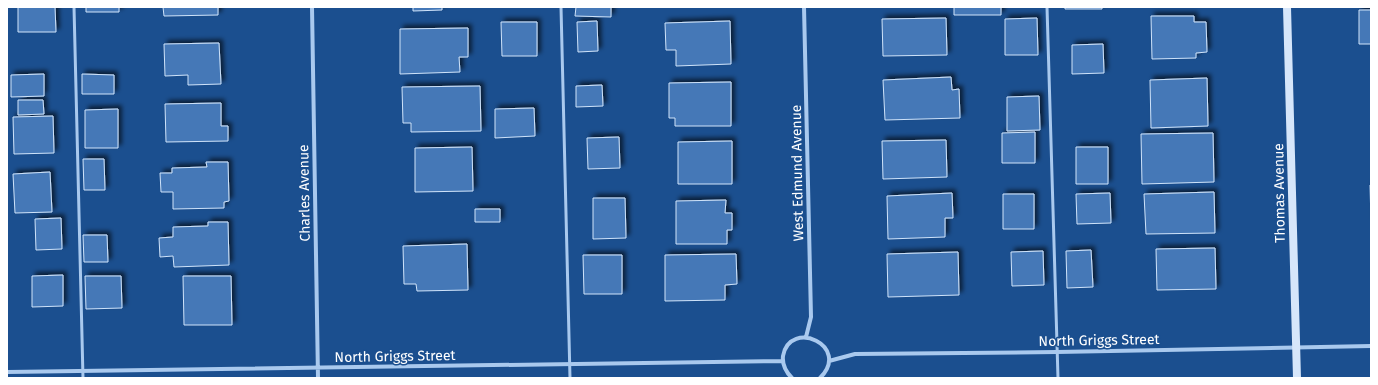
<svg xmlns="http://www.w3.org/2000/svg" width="1378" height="385" viewBox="0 0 1378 385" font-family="'Fira Sans',sans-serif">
	<defs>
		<filter id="shadow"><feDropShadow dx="3.5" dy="-3.5" stdDeviation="2" flood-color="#0009"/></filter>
	</defs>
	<rect width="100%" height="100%" fill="#1b4f8f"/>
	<path fill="#4478b7" stroke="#cfe3fa" filter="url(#shadow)" d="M 18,7 L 55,7 L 56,32 L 18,32 Z
		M 86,7 L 119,7 L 119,12 L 86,12 Z
		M 163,7 L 218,7 L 218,15 L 164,16 Z
		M 413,7 L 442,7 L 442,10 L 413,11 Z
		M 576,7 L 611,7 L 611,17 L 575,16 Z
		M 954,7 L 1001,7 L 1001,15 L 954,15 Z
		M 1065,7 L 1102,7 L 1102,9 L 1065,9 Z
		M 1359,10 L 1371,10 L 1371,44 L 1359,44 Z
		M 1151,16 L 1194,16 L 1194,22 L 1206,22 L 1207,52 L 1196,53 L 1196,58 L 1152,59 Z
		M 946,18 L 947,55 L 883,56 L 882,19 Z
		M 1037,18 L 1038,55 L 1005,55 L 1005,19 Z
		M 597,21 L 598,51 L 578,52 L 577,22 Z
		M 730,21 L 731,64 L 676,66 L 676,50 L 666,50 L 665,23 Z
		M 501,22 L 537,22 L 537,56 L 502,56 Z
		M 468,28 L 468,57 L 459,57 L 460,72 L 400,74 L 400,29 Z
		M 219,43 L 221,84 L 188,85 L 188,75 L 165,76 L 164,44 Z
		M 1103,44 L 1104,73 L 1072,74 L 1072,45 Z
		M 44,74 L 44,96 L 11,97 L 11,75 Z
		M 82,74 L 114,75 L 114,94 L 82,94 Z
		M 951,77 L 952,90 L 959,89 L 960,118 L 885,120 L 883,80 Z
		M 1207,78 L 1208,126 L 1151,128 L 1150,80 Z
		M 731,82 L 731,126 L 675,126 L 675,118 L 669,118 L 669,83 Z
		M 602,85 L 603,106 L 576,107 L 576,86 Z
		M 480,86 L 481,131 L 411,132 L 411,123 L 403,123 L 402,87 Z
		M 1039,96 L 1040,130 L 1007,131 L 1007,97 Z
		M 18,100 L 43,100 L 44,114 L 18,115 Z
		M 221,103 L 221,126 L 228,126 L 228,141 L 166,142 L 165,104 Z
		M 534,108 L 535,136 L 495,138 L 495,109 Z
		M 118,109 L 118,148 L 85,148 L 85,110 Z
		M 53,116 L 54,153 L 14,154 L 13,117 Z
		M 1035,132 L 1035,163 L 1002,163 L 1002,133 Z
		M 1213,133 L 1214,182 L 1142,184 L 1141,134 Z
		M 619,137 L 620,168 L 588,169 L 587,138 Z
		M 946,140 L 947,177 L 883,179 L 882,141 Z
		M 732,141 L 732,184 L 678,184 L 678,142 Z
		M 472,147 L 473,191 L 415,192 L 415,148 Z
		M 1076,147 L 1108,147 L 1108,184 L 1076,184 Z
		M 83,159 L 104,159 L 105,190 L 84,190 Z
		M 206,162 L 228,162 L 229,201 L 224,202 L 224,208 L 173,209 L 173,192 L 161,192 L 160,173 L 172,173 L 172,168 L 207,167 Z
		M 50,172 L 52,212 L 15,213 L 13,174 Z
		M 1370,185 L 1371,185 L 1371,222 Z
		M 1214,192 L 1215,233 L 1146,234 L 1144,194 Z
		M 952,193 L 953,218 L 945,218 L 945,237 L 888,239 L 887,196 Z
		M 1110,193 L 1111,223 L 1077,224 L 1076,194 Z
		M 1003,194 L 1034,194 L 1034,229 L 1003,229 Z
		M 593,198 L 625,198 L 626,238 L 593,239 Z
		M 726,200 L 725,213 L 732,213 L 732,230 L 727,230 L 727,244 L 676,244 L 676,201 Z
		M 475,209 L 500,209 L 500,222 L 475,222 Z
		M 61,218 L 62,249 L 36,250 L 35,219 Z
		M 208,222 L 228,222 L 229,265 L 174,267 L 173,256 L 160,257 L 159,238 L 173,237 L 173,227 L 208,226 Z
		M 83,235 L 107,235 L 108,262 L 84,262 Z
		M 467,244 L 468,290 L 417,291 L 416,284 L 404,284 L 403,246 Z
		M 1215,248 L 1216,289 L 1157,290 L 1156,249 Z
		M 1091,250 L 1093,287 L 1067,288 L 1066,251 Z
		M 1043,251 L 1044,285 L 1012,286 L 1011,252 Z
		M 958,252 L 959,295 L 888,297 L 887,254 Z
		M 736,254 L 737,284 L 725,285 L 725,300 L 665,301 L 665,255 Z
		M 583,255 L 622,255 L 622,294 L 584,294 Z
		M 63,275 L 63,306 L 32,307 L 32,276 Z
		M 85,276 L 121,276 L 122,308 L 86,309 Z
		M 183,276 L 231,276 L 232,325 L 184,325 Z"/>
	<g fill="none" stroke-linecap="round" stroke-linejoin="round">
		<path stroke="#a9c9ee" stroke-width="3" d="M 74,7 L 83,378
			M 561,7 L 570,378
			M 1047,7 L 1058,378"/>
		<path stroke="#a9c9ee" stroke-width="4" d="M 312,7 L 318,378
			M 804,7 L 811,317 L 806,337
			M 829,361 L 855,354 L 1057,352 L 1371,346
			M 7,372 L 783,361
			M 792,378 C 786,372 782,365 783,356 C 790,318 852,346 820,378"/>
		<path stroke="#d6e6fa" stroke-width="8" d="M 1287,7 L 1297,378"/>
	</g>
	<g text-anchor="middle" stroke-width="3" stroke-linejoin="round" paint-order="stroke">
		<g font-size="14" fill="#fff" stroke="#1b4f8f">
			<text transform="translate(797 173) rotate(-91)" y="5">West Edmund Avenue</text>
			<text transform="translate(304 193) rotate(-91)" y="5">Charles Avenue</text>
			<text transform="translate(1279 193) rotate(-91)" y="5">Thomas Avenue</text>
			<text transform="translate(1099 340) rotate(-1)" y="5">North Griggs Street</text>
			<text transform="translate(395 356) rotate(-1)" y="5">North Griggs Street</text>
		</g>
	</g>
	<rect width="1378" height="385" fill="none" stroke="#ffffff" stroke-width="16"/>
</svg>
